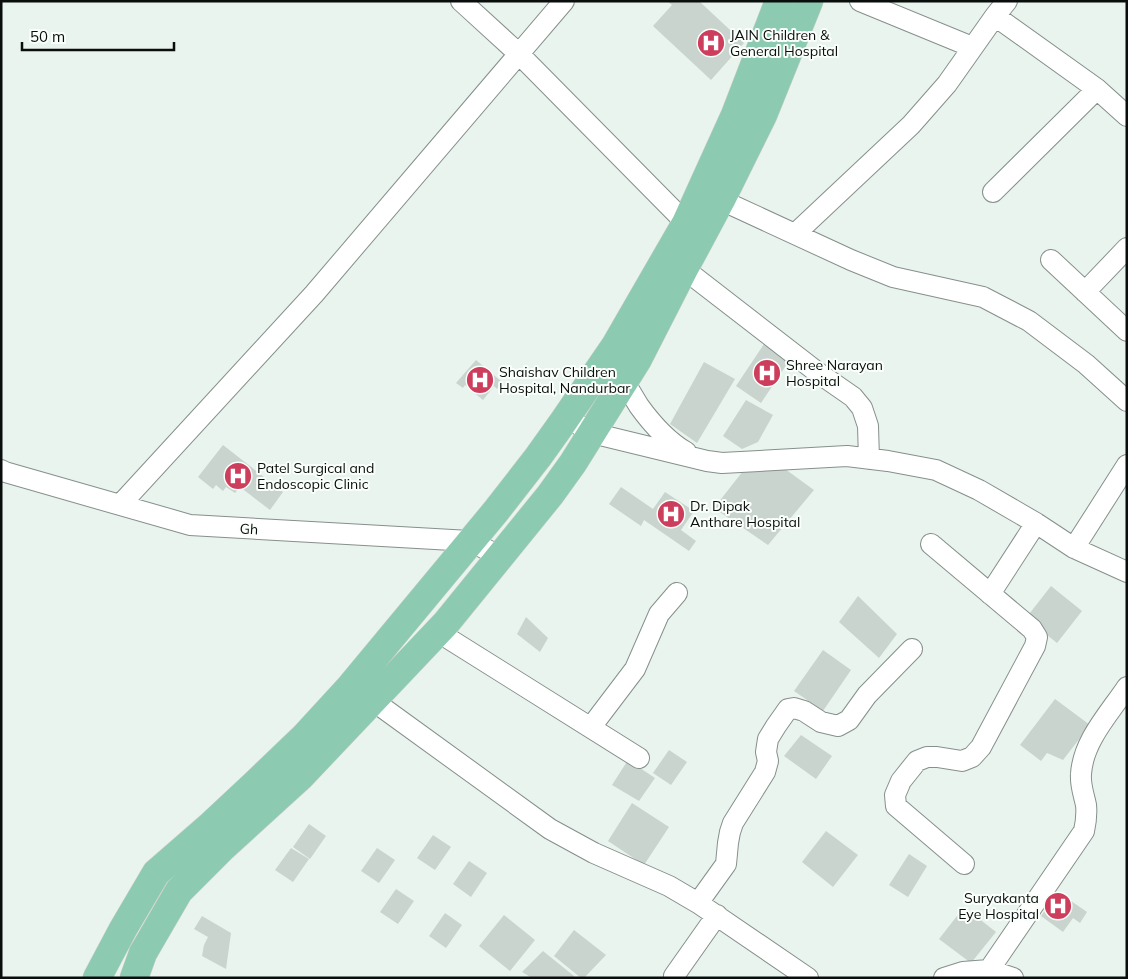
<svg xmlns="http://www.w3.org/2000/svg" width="1128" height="979" viewBox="0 0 1128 979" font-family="Mulish,sans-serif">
	<rect width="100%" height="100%" fill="#e8f4ed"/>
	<path fill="#c9d4ce" d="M 667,1 L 699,1 L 744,43 L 711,80 L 653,26 L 672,5 Z
		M 764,344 L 789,361 L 761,403 L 736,386 Z
		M 476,360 L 502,382 L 497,389 L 494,386 L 483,400 L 465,385 L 463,388 L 456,383 Z
		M 704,362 L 735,379 L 697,443 L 670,424 Z
		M 746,400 L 773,415 L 758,442 L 742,449 L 723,436 Z
		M 223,445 L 283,492 L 270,510 L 240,487 L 235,493 L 226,487 L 223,491 L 216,485 L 213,489 L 198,477 Z
		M 785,469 L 814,490 L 768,545 L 714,508 L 743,471 Z
		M 621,487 L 653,509 L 665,492 L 694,511 L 681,530 L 696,541 L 689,551 L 644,520 L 641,526 L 609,504 Z
		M 1051,586 L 1082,611 L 1057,643 L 1026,618 Z
		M 858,596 L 897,634 L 879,658 L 839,622 Z
		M 526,617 L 548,638 L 540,652 L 517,634 Z
		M 823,650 L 851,670 L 823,711 L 794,691 Z
		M 1055,699 L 1090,725 L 1063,760 L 1047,753 L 1041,761 L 1020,745 Z
		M 801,735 L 832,756 L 816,779 L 784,756 Z
		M 669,750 L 687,762 L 671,785 L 653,773 Z
		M 628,760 L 655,778 L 639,801 L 612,785 Z
		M 632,803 L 669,827 L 644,865 L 608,841 Z
		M 309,824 L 326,836 L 310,859 L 293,847 Z
		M 826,831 L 858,855 L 833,887 L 802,862 Z
		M 433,835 L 451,847 L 435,870 L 417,858 Z
		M 291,848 L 309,859 L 293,882 L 275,870 Z
		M 377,848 L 395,860 L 379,883 L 361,871 Z
		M 909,854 L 927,866 L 908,897 L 889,885 Z
		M 469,861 L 487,873 L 471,897 L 453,884 Z
		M 396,889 L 414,901 L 398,924 L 380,912 Z
		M 1058,892 L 1087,912 L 1080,923 L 1073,918 L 1063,932 L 1041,916 Z
		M 964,907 L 996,932 L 971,963 L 939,939 Z
		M 445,913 L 462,925 L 446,948 L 429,936 Z
		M 504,915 L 535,940 L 510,971 L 479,946 Z
		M 202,916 L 231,933 L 226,969 L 202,956 L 204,945 L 208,937 L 194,929 Z
		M 574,930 L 606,955 L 584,978 L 581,978 L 554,956 Z
		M 543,951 L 574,976 L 573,978 L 532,978 L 522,972 Z"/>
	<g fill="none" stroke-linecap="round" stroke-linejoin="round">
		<defs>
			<path id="street" d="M 461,1 L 519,54 L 686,223 L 695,230
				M 860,1 L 972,47
				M 995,16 L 1097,89 L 1127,116
				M 993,192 L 1097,89
				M 709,193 L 721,200 L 851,260 L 893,277 L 983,297 L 1029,321 L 1086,364 L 1127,401
				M 795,234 L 911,125 L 947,84 L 995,16 L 1007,1
				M 1051,260 L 1127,331
				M 684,269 L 817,372 L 853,397 L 862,408 L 868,426 L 869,459
				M 1085,292 L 1127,248
				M 618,373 C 626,383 632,395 639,406 C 652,424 667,441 686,452
				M 566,417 L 592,433 L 707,461 L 722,463 L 847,456 L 888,461 L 936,470 L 979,490 L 1036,523 L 1074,548 L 1127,572
				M 1,470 L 5,472 L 190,525 L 470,541 L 501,557
				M 120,505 L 314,294 L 564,1
				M 931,544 L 1032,629 L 1037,637 L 1035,646 L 981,747 L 972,757 L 962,761 L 937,757 L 927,757 L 917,761 L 901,781 L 895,795 L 896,806 L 964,864
				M 1074,548 L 1127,465
				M 990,594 L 1036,523
				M 438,632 L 639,758
				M 372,700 L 550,829 L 594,853 L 669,886 L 698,903 L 808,978
				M 591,727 L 635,669 L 659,614 L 677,593
				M 698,903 L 726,864 L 728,843 L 730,832 L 733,823 L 765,772 L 768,761 L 766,752 L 768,739 L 776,726 L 788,709 L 794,708 L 804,711 L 821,722 L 838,726 L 849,720 L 867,695 L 912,649
				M 989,970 L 1084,831 C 1086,822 1087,814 1086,805 C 1084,795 1080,785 1081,774 C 1083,741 1109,714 1127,687
				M 675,978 L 674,976 L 717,915
				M 944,978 L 963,972 L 989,970 L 1013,978"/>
			<path id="primary" d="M 97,978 L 123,929 L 156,873 L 210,826 L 256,783 L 305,736 L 350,687 L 496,511 L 538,457 L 563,422 L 615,346 L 686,223 L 735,115 L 779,1
				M 134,978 L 143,953 L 179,891 L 221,849 L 300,777 L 446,623 L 550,495 L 573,463 L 638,359 L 684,269 L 721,200 L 763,115 L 809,1"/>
		</defs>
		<use href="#street" stroke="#86908b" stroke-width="22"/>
		<use href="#primary" stroke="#cecfce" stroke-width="29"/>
		<use href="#street" stroke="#fff" stroke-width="20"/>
		<use href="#primary" stroke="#8ccbb1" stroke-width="28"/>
	</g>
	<defs>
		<symbol id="hospital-disc" viewBox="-11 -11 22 22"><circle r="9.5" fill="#cd3d5c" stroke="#fafffc"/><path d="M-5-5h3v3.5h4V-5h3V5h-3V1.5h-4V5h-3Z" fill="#fff"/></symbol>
	</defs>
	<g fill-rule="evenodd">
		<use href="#hospital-disc" x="695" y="27" width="32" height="32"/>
		<use href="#hospital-disc" x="751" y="357" width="32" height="32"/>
		<use href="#hospital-disc" x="464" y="364" width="32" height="32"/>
		<use href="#hospital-disc" x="222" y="460" width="32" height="32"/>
		<use href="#hospital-disc" x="655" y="498" width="32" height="32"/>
		<use href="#hospital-disc" x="1042" y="890" width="32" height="32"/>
	</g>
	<g text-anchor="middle" stroke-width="4" stroke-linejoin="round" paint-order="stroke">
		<g font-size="14" fill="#090d0b" stroke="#fafffc" text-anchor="start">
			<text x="730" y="40">JAIN Children &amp;<tspan x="730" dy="16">General Hospital</tspan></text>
			<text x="786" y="370">Shree Narayan<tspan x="786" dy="16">Hospital</tspan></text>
			<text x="499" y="377">Shaishav Children<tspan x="499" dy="16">Hospital, Nandurbar</tspan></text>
			<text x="257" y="473">Patel Surgical and<tspan x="257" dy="16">Endoscopic Clinic</tspan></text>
			<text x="690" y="511">Dr. Dipak<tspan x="690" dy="16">Anthare Hospital</tspan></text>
			<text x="1039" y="903" text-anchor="end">Suryakanta<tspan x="1039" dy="16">Eye Hospital</tspan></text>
		</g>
		<g font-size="14" fill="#090d0b" stroke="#fafffc">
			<text transform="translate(249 529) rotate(3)" y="5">Gh</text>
		</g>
	</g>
	<rect width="1128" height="979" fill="none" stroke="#090d0b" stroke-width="5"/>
	<path d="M22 42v8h152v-8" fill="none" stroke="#090d0b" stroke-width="2.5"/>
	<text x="30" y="42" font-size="15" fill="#090d0b" stroke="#fafffc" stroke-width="4" paint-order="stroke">50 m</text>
</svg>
